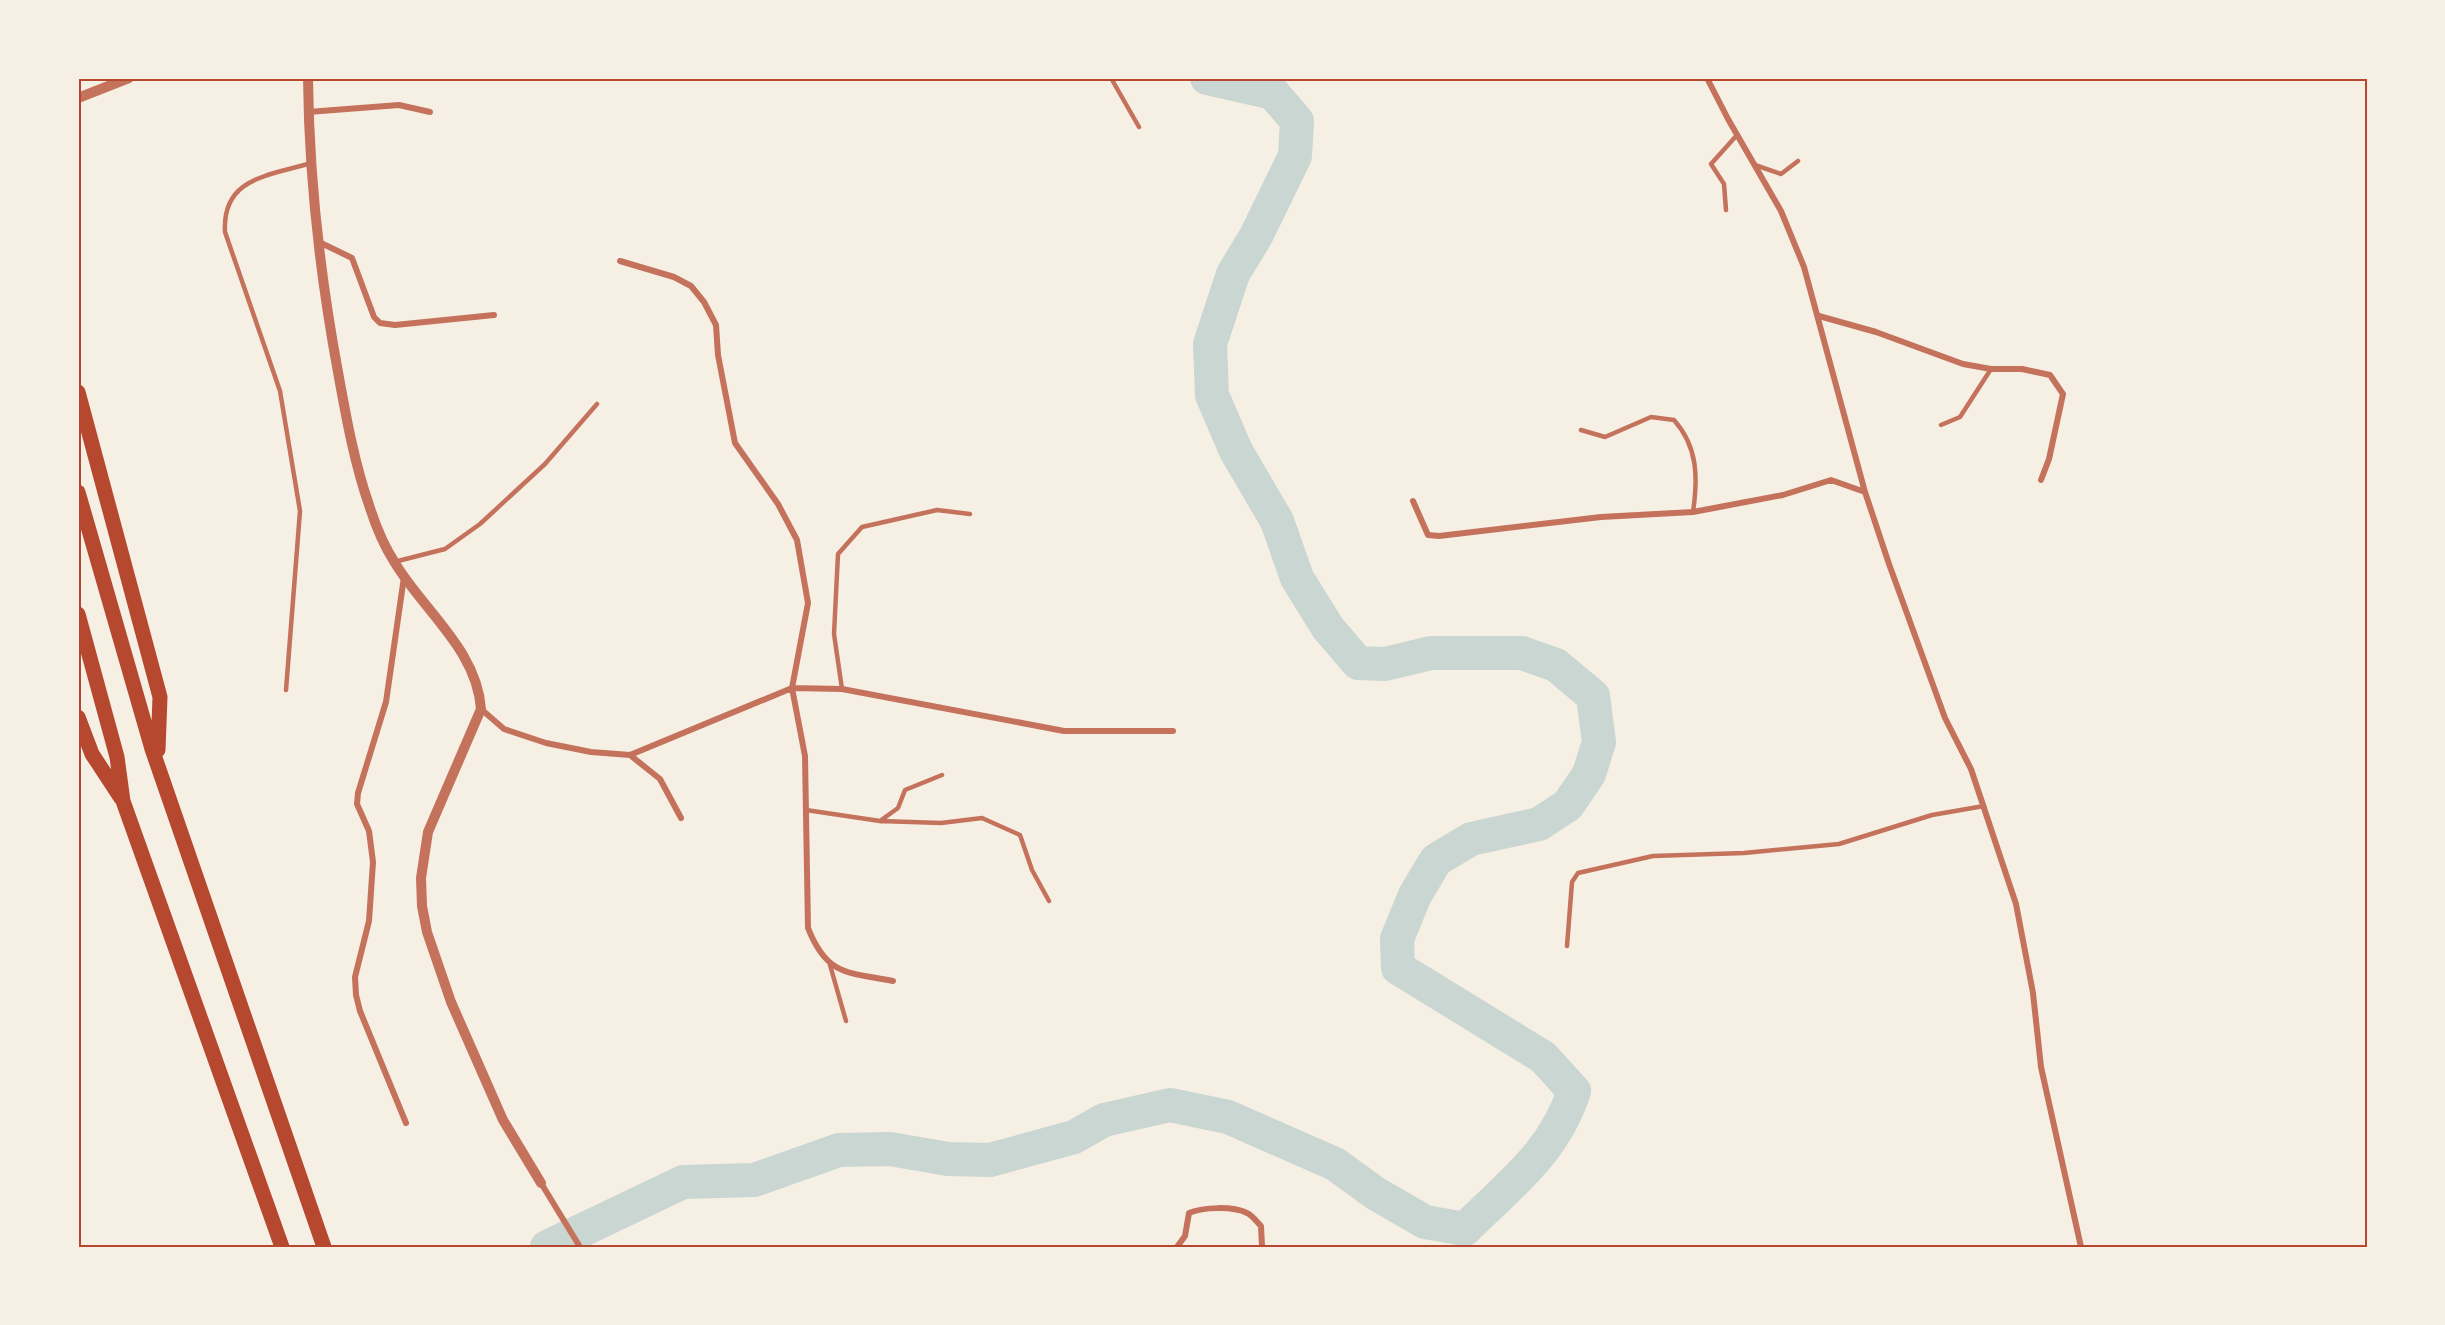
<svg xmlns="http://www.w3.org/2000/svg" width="2445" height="1325" viewBox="0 0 2445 1325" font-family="Georgia,serif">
	<rect width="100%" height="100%" fill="#f6efe4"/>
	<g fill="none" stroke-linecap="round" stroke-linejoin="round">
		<path stroke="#c9d6d2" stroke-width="34" d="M 547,1247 L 683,1182 L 754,1180 L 839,1150 L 890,1149 L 948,1159 L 990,1160 L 1074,1137 L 1104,1120 L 1170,1105 L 1228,1117 L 1335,1164 L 1375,1193 L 1425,1222 L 1465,1229 C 1509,1185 1554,1153 1574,1091 L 1543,1057 L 1398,968 L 1397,939 L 1415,895 L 1436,860 L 1471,839 L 1539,824 L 1568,805 L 1589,774 L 1599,742 L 1593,696 L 1556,665 L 1522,653 L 1431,653 L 1385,664 L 1358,663 L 1328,628 L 1297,578 L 1277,521 L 1236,451 L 1212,395 L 1210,344 L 1233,274 L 1256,236 L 1295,156 L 1297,121 L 1273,93 L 1207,78"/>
		<path stroke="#c5725c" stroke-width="4.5" d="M 1111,78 L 1139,127
			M 1755,165 L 1781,174 L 1798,161
			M 1726,210 L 1724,184 L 1711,164 L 1737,135
			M 1941,425 L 1960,417 L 1991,369
			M 1581,430 L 1605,437 L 1651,417 L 1674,420 C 1698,447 1698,478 1693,512
			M 394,562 L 445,549 L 480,524 L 545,464 L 597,404
			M 842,689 L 834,634 L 838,554 L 862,527 L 937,510 L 970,514
			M 286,690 L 300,511 L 280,391 L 225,232 C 222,177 269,176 311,163
			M 806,810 L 880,821 L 941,823 L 982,818 L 1020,835 L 1032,870 L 1049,901
			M 880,821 L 898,808 L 905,790 L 942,775
			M 1567,946 L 1572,882 L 1578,873 L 1653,856 L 1744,853 L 1839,844 L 1932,815 L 1984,806
			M 830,965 L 846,1021"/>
		<path stroke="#c5725c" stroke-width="6" d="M 1707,78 L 1728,119 L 1781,211 L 1804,267 L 1865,492 L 1889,564 L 1945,718 L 1971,769 L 2016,904 L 2033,993 L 2041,1067 L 2081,1247
			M 308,112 L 399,105 L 430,112
			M 319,242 L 352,258 L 374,317 L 380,323 L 395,325 L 494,315
			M 620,261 L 674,277 L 691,286 L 704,302 L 716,325 L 718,355 L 735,443 L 778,504 L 797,540 L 808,603 L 792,688 L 805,756 L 808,928 C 827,976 847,972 893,981
			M 1819,316 L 1876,332 L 1963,364 L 1991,369 L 2022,369 L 2050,375 L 2063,394 L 2049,459 L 2041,480
			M 1413,501 L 1428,535 L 1439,536 L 1601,517 L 1693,512 L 1783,495 L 1831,480 L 1865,492
			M 404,577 L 386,702 L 358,793 L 357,804 L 369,831 L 373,862 L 369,921 L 355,977 L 356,995 L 360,1011 L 406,1123
			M 481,709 L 504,729 L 546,743 L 591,752 L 630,755 L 792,688 L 842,689 L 1064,731 L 1173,731
			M 630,755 L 660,779 L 681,818
			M 541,1183 L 580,1247
			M 1177,1247 L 1185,1236 L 1189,1213 C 1203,1207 1233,1206 1247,1213 C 1252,1215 1257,1222 1261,1226 L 1262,1246"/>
		<path stroke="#c5725c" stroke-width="10" d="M 308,78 C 309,176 320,275 338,372 C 346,416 354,462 369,505 C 375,524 384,546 395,563 C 424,611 477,650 481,709 L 428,832 L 421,878 L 422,906 L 427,932 L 451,1002 L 503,1120 L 541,1183
			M 78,98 L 129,78"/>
		<path stroke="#b5482f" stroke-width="15" d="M 78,392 L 160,697 L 158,750
			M 78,492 L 152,749 L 324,1247
			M 78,614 L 117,757 L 123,801 L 282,1247
			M 78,717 L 92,754 L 121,798"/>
	</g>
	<rect width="2445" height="1325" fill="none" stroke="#f6efe4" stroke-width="159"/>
	<rect x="80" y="80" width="2286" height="1166" fill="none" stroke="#b5482f" stroke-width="2"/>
</svg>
